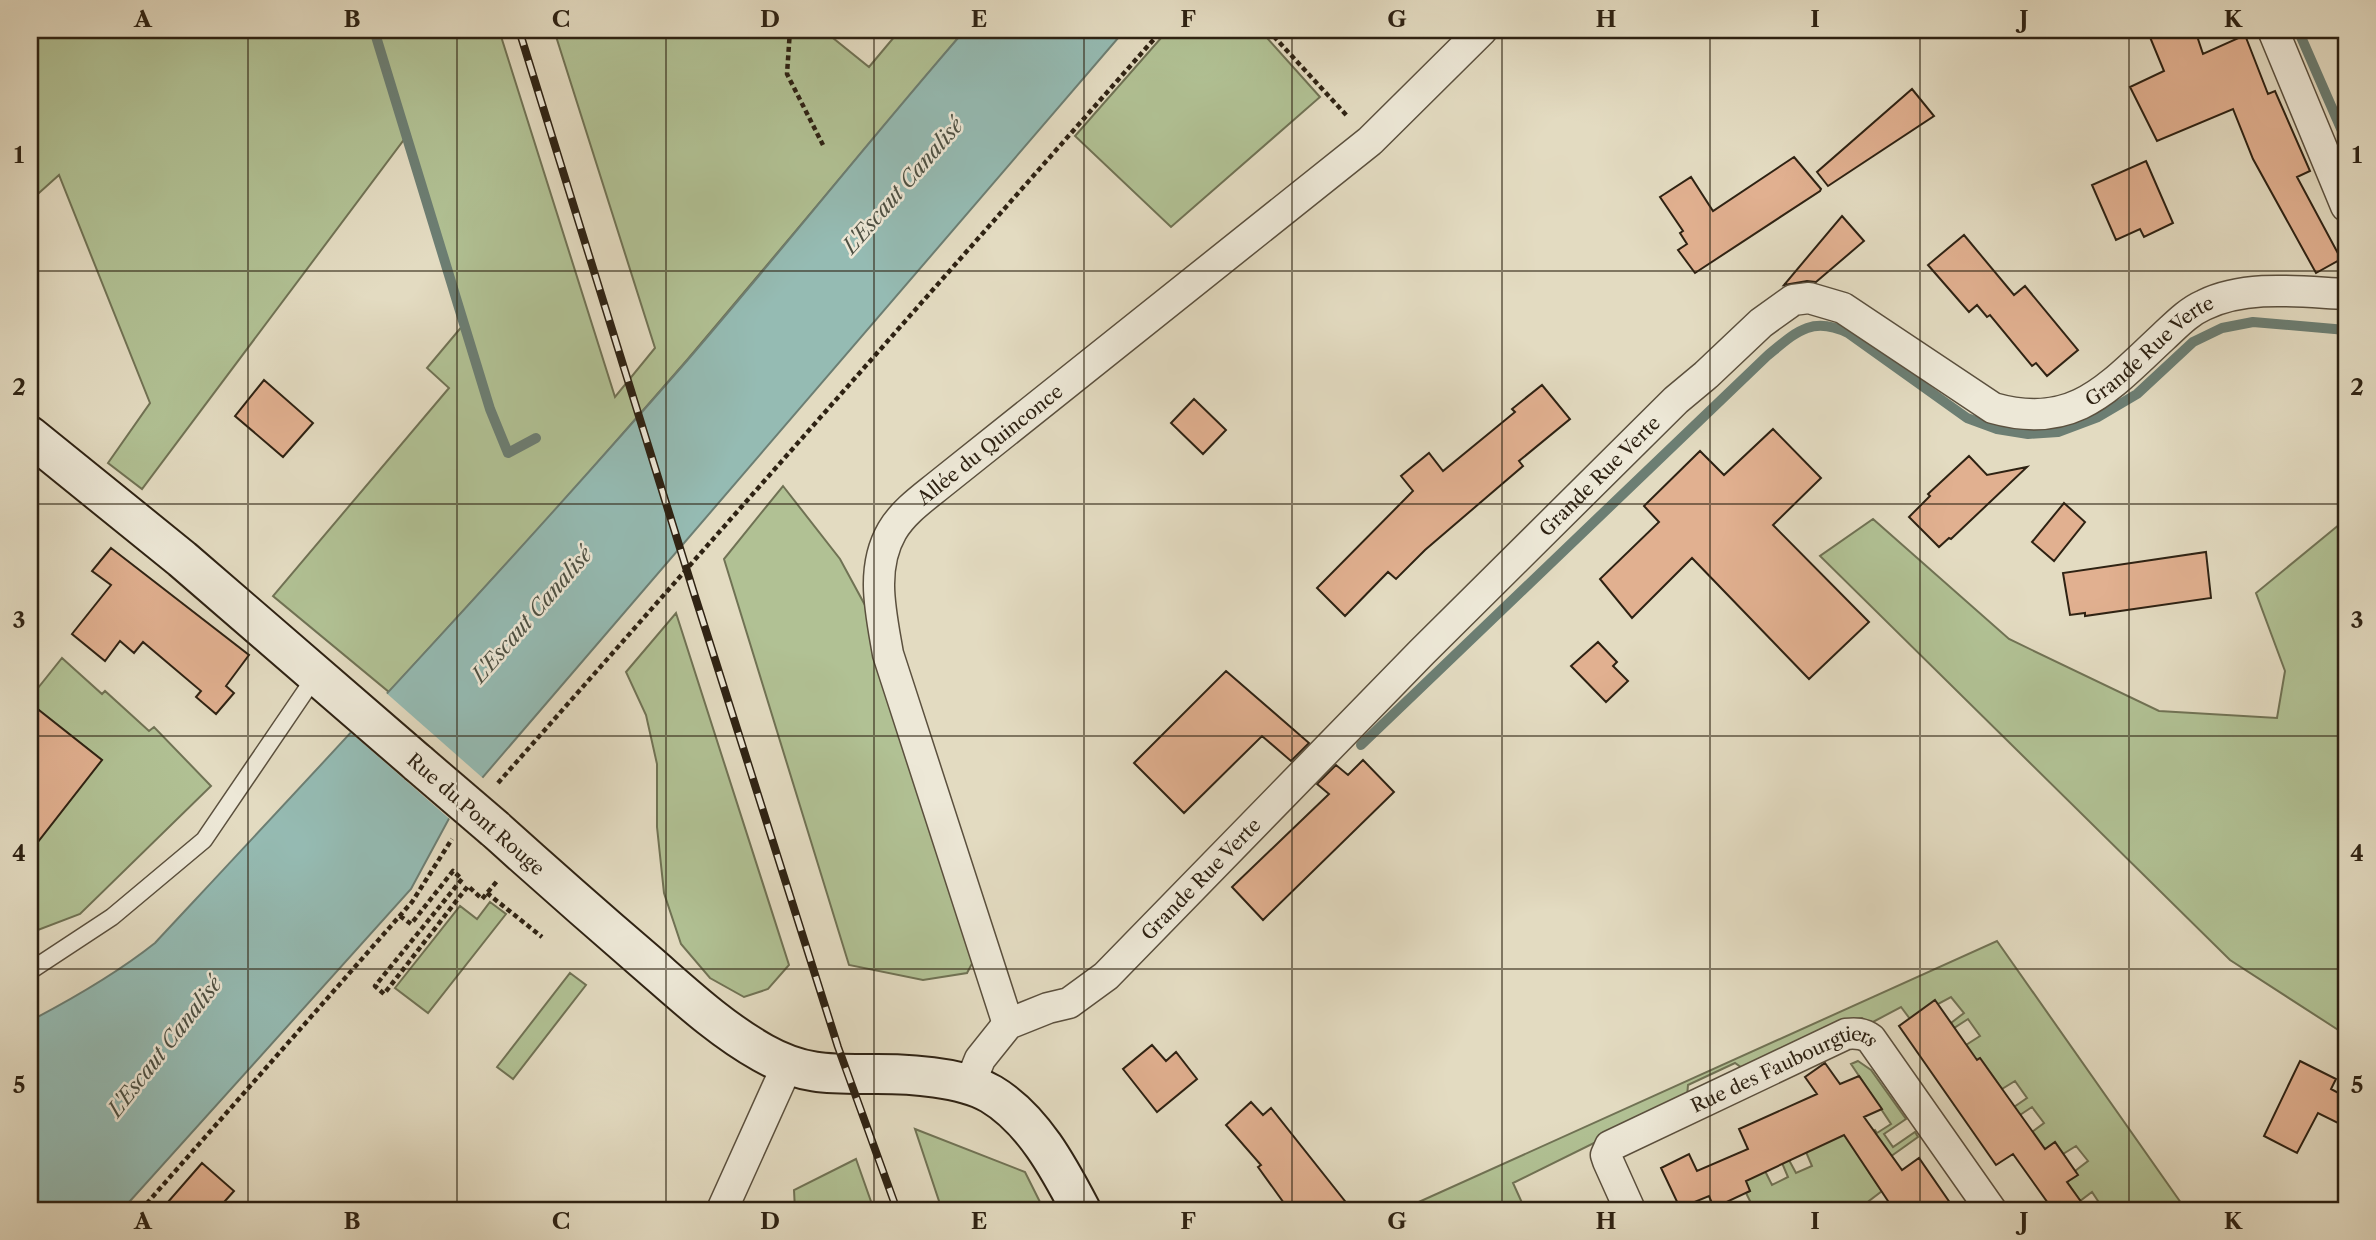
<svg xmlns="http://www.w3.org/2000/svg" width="2376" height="1240" viewBox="0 0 2376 1240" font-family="'Libre Caslon Text',serif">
	<rect width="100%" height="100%" fill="#e3dbc1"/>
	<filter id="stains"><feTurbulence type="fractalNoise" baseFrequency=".00286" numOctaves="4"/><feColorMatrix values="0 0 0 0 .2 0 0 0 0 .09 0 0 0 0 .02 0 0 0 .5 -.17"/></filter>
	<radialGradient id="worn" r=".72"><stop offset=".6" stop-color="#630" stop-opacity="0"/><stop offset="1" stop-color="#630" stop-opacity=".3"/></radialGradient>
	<path fill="#b1c194" stroke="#707254" stroke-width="2" d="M 30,30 L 499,30 L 615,397 L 655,348 L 554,30 L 823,30 L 869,67 L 900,30 L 965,30 L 687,360 L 572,492 L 389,692 L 273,596 L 449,388 L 427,368 L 464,324 L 406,137 L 142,489 L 108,463 L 150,403 L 59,175 L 30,201 Z
		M 1168,30 L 1260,30 L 1320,97 L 1171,227 L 1075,136 Z
		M 783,486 L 840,559 L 866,607 L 975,958 L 967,973 L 923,980 L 849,965 L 724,559 Z
		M 1873,519 L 2009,639 L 2159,711 L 2277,718 L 2285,671 L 2256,593 L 2346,519 L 2346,1035 L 2230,960 L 1820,556 Z
		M 676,613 L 789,965 L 768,989 L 744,997 L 710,978 L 681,944 L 664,893 L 657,827 L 657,764 L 646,715 L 626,672 Z
		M 62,658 L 102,694 L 105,691 L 149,731 L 154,727 L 211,786 L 80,914 L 30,933 L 30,838 L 102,760 L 30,703 L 30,698 Z
		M 490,902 L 506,914 L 428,1013 L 395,988 L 460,906 L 477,919 Z
		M 1997,941 L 2186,1210 L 2104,1210 L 2092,1192 L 2080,1201 L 2067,1182 L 2077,1175 L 2075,1171 L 2088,1161 L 2076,1146 L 2063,1154 L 2044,1150 L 2032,1132 L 2044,1123 L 2032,1107 L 2020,1115 L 2014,1107 L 2027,1098 L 2015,1081 L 2002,1089 L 1980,1058 L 1976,1060 L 1966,1045 L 1980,1036 L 1968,1019 L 1954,1028 L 1951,1023 L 1964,1013 L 1951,997 L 1910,1019 L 1901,1007 L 1871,1023 L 1862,1018 L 1853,1019 L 1745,1070 L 1735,1063 L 1688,1085 L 1687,1097 L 1513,1183 L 1523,1205 L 1510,1210 L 1401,1210 Z
		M 570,973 L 586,985 L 513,1079 L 497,1067 Z
		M 1858,1061 L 1871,1070 L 1906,1119 L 1884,1134 L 1893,1147 L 1915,1132 L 1918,1137 L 1869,1172 L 1882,1191 L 1869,1201 L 1876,1210 L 1748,1210 L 1753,1207 L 1746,1193 L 1750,1191 L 1744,1178 L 1765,1171 L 1772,1185 L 1788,1177 L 1782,1163 L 1789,1160 L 1796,1173 L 1812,1166 L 1806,1152 L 1822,1113 L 1862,1136 L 1875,1130 L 1877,1133 L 1891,1124 L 1851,1064 Z
		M 915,1129 L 1025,1172 L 1044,1210 L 942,1210 Z
		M 856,1159 L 874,1210 L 795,1210 L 794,1190 Z"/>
	<path fill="#95bbb3" stroke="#6c7e73" stroke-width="2" d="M 965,30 L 1125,30 L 452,813 L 411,889 L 122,1210 L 30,1210 L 30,1021 C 74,998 116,974 155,943 C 334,751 513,560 685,363 C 780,253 870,139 965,30 Z"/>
	<path fill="#e3dbc1" d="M 384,691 L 485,780 L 452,821 L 349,731 Z"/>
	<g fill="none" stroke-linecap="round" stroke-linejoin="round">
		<path stroke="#6c7e73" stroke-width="10" d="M 374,30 L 490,409 L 508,453 L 536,438
			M 2298,30 L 2346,140
			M 1361,745 L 1767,356 C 1795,333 1811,315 1848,333 L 1967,418 L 1997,429 L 2028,434 L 2058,432 L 2098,417 L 2137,394 L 2193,342 L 2222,328 L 2253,322 L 2346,330"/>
	</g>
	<path fill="#e1b090" stroke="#2e2213" stroke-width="2" d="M 2147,30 L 2195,30 L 2203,54 L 2245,35 L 2268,94 L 2275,91 L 2310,171 L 2297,177 L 2341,259 L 2316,273 L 2253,159 L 2233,109 L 2157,141 L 2130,87 L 2164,71 Z
		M 1912,89 L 1934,116 L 1828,186 L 1817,172 Z
		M 1794,157 L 1821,189 L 1820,191 L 1695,273 L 1678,250 L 1687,244 L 1680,233 L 1683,231 L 1660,197 L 1691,177 L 1713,211 Z
		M 2146,161 L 2173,223 L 2144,237 L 2140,229 L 2116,240 L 2092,185 Z
		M 1842,216 L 1864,241 L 1816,282 L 1807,281 L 1784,285 Z
		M 1964,235 L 2014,295 L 2025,286 L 2078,350 L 2047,376 L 2036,363 L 2032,366 L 1990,315 L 1987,317 L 1977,305 L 1969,312 L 1928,265 Z
		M 264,380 L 313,423 L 283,457 L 235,416 Z
		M 1542,385 L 1570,419 L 1519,461 L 1523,466 L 1425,550 L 1396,579 L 1388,572 L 1345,616 L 1317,588 L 1413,491 L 1401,476 L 1429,453 L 1443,471 L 1515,412 L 1512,409 Z
		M 1194,399 L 1226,430 L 1203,454 L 1171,423 Z
		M 1773,429 L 1821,478 L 1773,525 L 1869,622 L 1809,679 L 1692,558 L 1632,618 L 1600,579 L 1659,522 L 1644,506 L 1700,451 L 1724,475 Z
		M 1969,456 L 1987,475 L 2027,467 L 1951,539 L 1949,538 L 1939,547 L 1909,517 L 1930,496 L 1928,494 Z
		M 2064,503 L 2085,522 L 2054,561 L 2032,542 Z
		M 111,548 L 249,655 L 226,686 L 234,693 L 216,714 L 196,697 L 201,691 L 143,642 L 134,653 L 120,641 L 105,661 L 72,634 L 111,585 L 92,571 Z
		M 2206,552 L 2211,598 L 2085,616 L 2085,613 L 2070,615 L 2063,573 Z
		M 1598,642 L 1617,662 L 1613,666 L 1628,681 L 1606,702 L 1571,666 Z
		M 1226,671 L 1309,743 L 1291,761 L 1262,736 L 1184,813 L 1134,763 Z
		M 30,703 L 102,760 L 30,852 Z
		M 1363,760 L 1394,792 L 1263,920 L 1232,887 L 1329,794 L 1317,784 L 1336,765 L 1348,775 Z
		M 1935,1000 L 1977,1060 L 1980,1058 L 2045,1149 L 2055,1142 L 2078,1175 L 2067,1182 L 2087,1210 L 2053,1210 L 2013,1154 L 1996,1165 L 1899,1026 Z
		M 1152,1045 L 1166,1061 L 1176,1052 L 1197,1079 L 1157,1112 L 1123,1069 Z
		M 2300,1061 L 2336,1079 L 2331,1089 L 2346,1097 L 2346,1127 L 2318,1113 L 2297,1153 L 2264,1136 Z
		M 1825,1063 L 1840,1084 L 1859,1076 L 1882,1109 L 1864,1117 L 1902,1170 L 1919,1158 L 1955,1210 L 1894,1210 L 1844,1135 L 1746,1181 L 1750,1191 L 1714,1208 L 1709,1196 L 1680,1208 L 1661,1168 L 1689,1154 L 1697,1171 L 1748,1149 L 1739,1129 L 1817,1094 L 1805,1077 Z
		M 1251,1102 L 1263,1115 L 1271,1108 L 1352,1210 L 1289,1210 L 1258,1167 L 1261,1165 L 1226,1125 Z
		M 202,1163 L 234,1191 L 217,1210 L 161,1210 Z"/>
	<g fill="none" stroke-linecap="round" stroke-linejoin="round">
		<defs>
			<path id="service" d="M 30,971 L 112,917 L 204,840 L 317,674"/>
			<g id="minor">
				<path d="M 2273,30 L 2346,206"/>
				<path id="s1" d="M 1008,1024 L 888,654 C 881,613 870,569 892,531 C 903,512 923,498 939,485 L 1370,141 L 1482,30"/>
				<path id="s2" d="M 969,1086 L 980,1059 L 1008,1024 L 1048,1008 L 1069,1003 L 1106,976 L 1422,652 L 1676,400 L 1706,375 L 1761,323 L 1793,300 L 1809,298 L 1843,308 L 1993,408 C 2074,431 2108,388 2163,337 C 2176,325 2188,312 2204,305 C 2247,284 2301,292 2346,294"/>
				<path d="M 722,1210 L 787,1066"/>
				<path id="s3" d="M 1630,1210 L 1608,1161 L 1606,1155 L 1610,1146 L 1846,1034 C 1855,1033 1863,1033 1871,1039 L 1991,1210"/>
			</g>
			<path id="secondary" d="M 30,436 L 182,559 L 418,763
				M 495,829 C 545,874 595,918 646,962 C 684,995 720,1029 763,1053 C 804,1076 832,1074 877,1074 C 910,1074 962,1077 991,1094 C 1033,1119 1059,1168 1081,1210"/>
		</defs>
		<use href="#service" stroke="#5b503e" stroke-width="19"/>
		<use href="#minor" stroke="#5b503e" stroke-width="33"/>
		<use href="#secondary" stroke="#2e2213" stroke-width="42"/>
		<path stroke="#2e2213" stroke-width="4.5" stroke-dasharray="5 3.5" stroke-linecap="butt" d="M 790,30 L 787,74 L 823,145
			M 1268,30 L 1348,117
			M 498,783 L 1162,30
			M 487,893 L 542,937
			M 400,916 L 411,924 L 453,871 L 462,879 L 375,986 L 384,994 L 468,886 L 482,899 L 498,880
			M 141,1210 L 412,902 L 452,839"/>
		<use href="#service" stroke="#ede8d7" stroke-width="16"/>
		<use href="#minor" stroke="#ede8d7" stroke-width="30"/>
		<use href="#secondary" stroke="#ede8d7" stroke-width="38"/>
		<defs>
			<path id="rail" d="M 519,30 L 693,590 L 838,1047 L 897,1210"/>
		</defs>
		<use href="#rail" stroke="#2e2213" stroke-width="8"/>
		<use href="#rail" stroke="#ede8d7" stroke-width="5" stroke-dasharray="16" stroke-linecap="butt"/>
		<defs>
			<path id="secondary-bridge" d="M 418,763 L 495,829"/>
		</defs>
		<use href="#secondary-bridge" stroke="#2e2213" stroke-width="42" stroke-linecap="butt"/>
		<use href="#secondary-bridge" stroke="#ede8d7" stroke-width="38"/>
	</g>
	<path fill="none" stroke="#2e2213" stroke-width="2" stroke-opacity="0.55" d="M 248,30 L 248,1210M 457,30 L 457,1210M 666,30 L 666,1210M 874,30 L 874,1210M 1084,30 L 1084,1210M 1292,30 L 1292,1210M 1502,30 L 1502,1210M 1710,30 L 1710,1210M 1920,30 L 1920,1210M 2129,30 L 2129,1210M 30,271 L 2346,271M 30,504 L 2346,504M 30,736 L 2346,736M 30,969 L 2346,969"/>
	<g text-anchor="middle" stroke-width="5" stroke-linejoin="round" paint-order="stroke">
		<g font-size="19" fill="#2e2213" stroke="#ede8d7">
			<text dy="7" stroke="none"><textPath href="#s2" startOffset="1558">Grande Rue Verte</textPath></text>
			<text dy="7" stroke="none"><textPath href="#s1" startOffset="646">Allée du Quinconce</textPath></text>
			<text dy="7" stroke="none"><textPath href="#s2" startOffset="887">Grande Rue Verte</textPath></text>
			<text transform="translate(476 814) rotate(41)" y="7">Rue du Pont Rouge</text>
			<text dy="7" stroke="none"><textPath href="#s2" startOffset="320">Grande Rue Verte</textPath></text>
			<text dy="7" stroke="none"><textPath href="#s3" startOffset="262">Rue des Faubourgtiers</textPath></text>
		</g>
		<g font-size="21" font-style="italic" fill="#4d5043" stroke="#ede8d7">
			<text transform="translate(903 186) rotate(-49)" y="7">L'Escaut Canalisé</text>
			<text transform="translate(532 615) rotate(-49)" y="7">L'Escaut Canalisé</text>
			<text transform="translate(165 1047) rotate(-52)" y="7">L'Escaut Canalisé</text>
		</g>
	</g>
	<rect width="2376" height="1240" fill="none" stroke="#e3dbc1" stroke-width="77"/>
	<rect x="38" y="38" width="2300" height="1164" fill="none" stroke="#2e2213" stroke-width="2.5"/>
	<g font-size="23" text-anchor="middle" font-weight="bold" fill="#2e2213">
		<text x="143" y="27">A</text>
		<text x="352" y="27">B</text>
		<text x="561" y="27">C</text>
		<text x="770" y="27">D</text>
		<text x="979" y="27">E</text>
		<text x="1188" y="27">F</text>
		<text x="1397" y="27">G</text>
		<text x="1606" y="27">H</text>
		<text x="1815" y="27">I</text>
		<text x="2024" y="27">J</text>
		<text x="2233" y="27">K</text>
		<text x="19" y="163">1</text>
		<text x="2357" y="163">1</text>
		<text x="19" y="395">2</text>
		<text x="2357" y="395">2</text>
		<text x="19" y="628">3</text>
		<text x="2357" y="628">3</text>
		<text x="19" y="861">4</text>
		<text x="2357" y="861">4</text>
		<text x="19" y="1093">5</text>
		<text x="2357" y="1093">5</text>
		<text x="143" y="1229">A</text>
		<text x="352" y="1229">B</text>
		<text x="561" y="1229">C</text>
		<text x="770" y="1229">D</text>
		<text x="979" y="1229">E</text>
		<text x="1188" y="1229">F</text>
		<text x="1397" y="1229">G</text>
		<text x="1606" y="1229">H</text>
		<text x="1815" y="1229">I</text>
		<text x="2024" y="1229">J</text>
		<text x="2233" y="1229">K</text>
	</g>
	<rect width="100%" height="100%" filter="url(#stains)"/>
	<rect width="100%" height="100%" fill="url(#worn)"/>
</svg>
